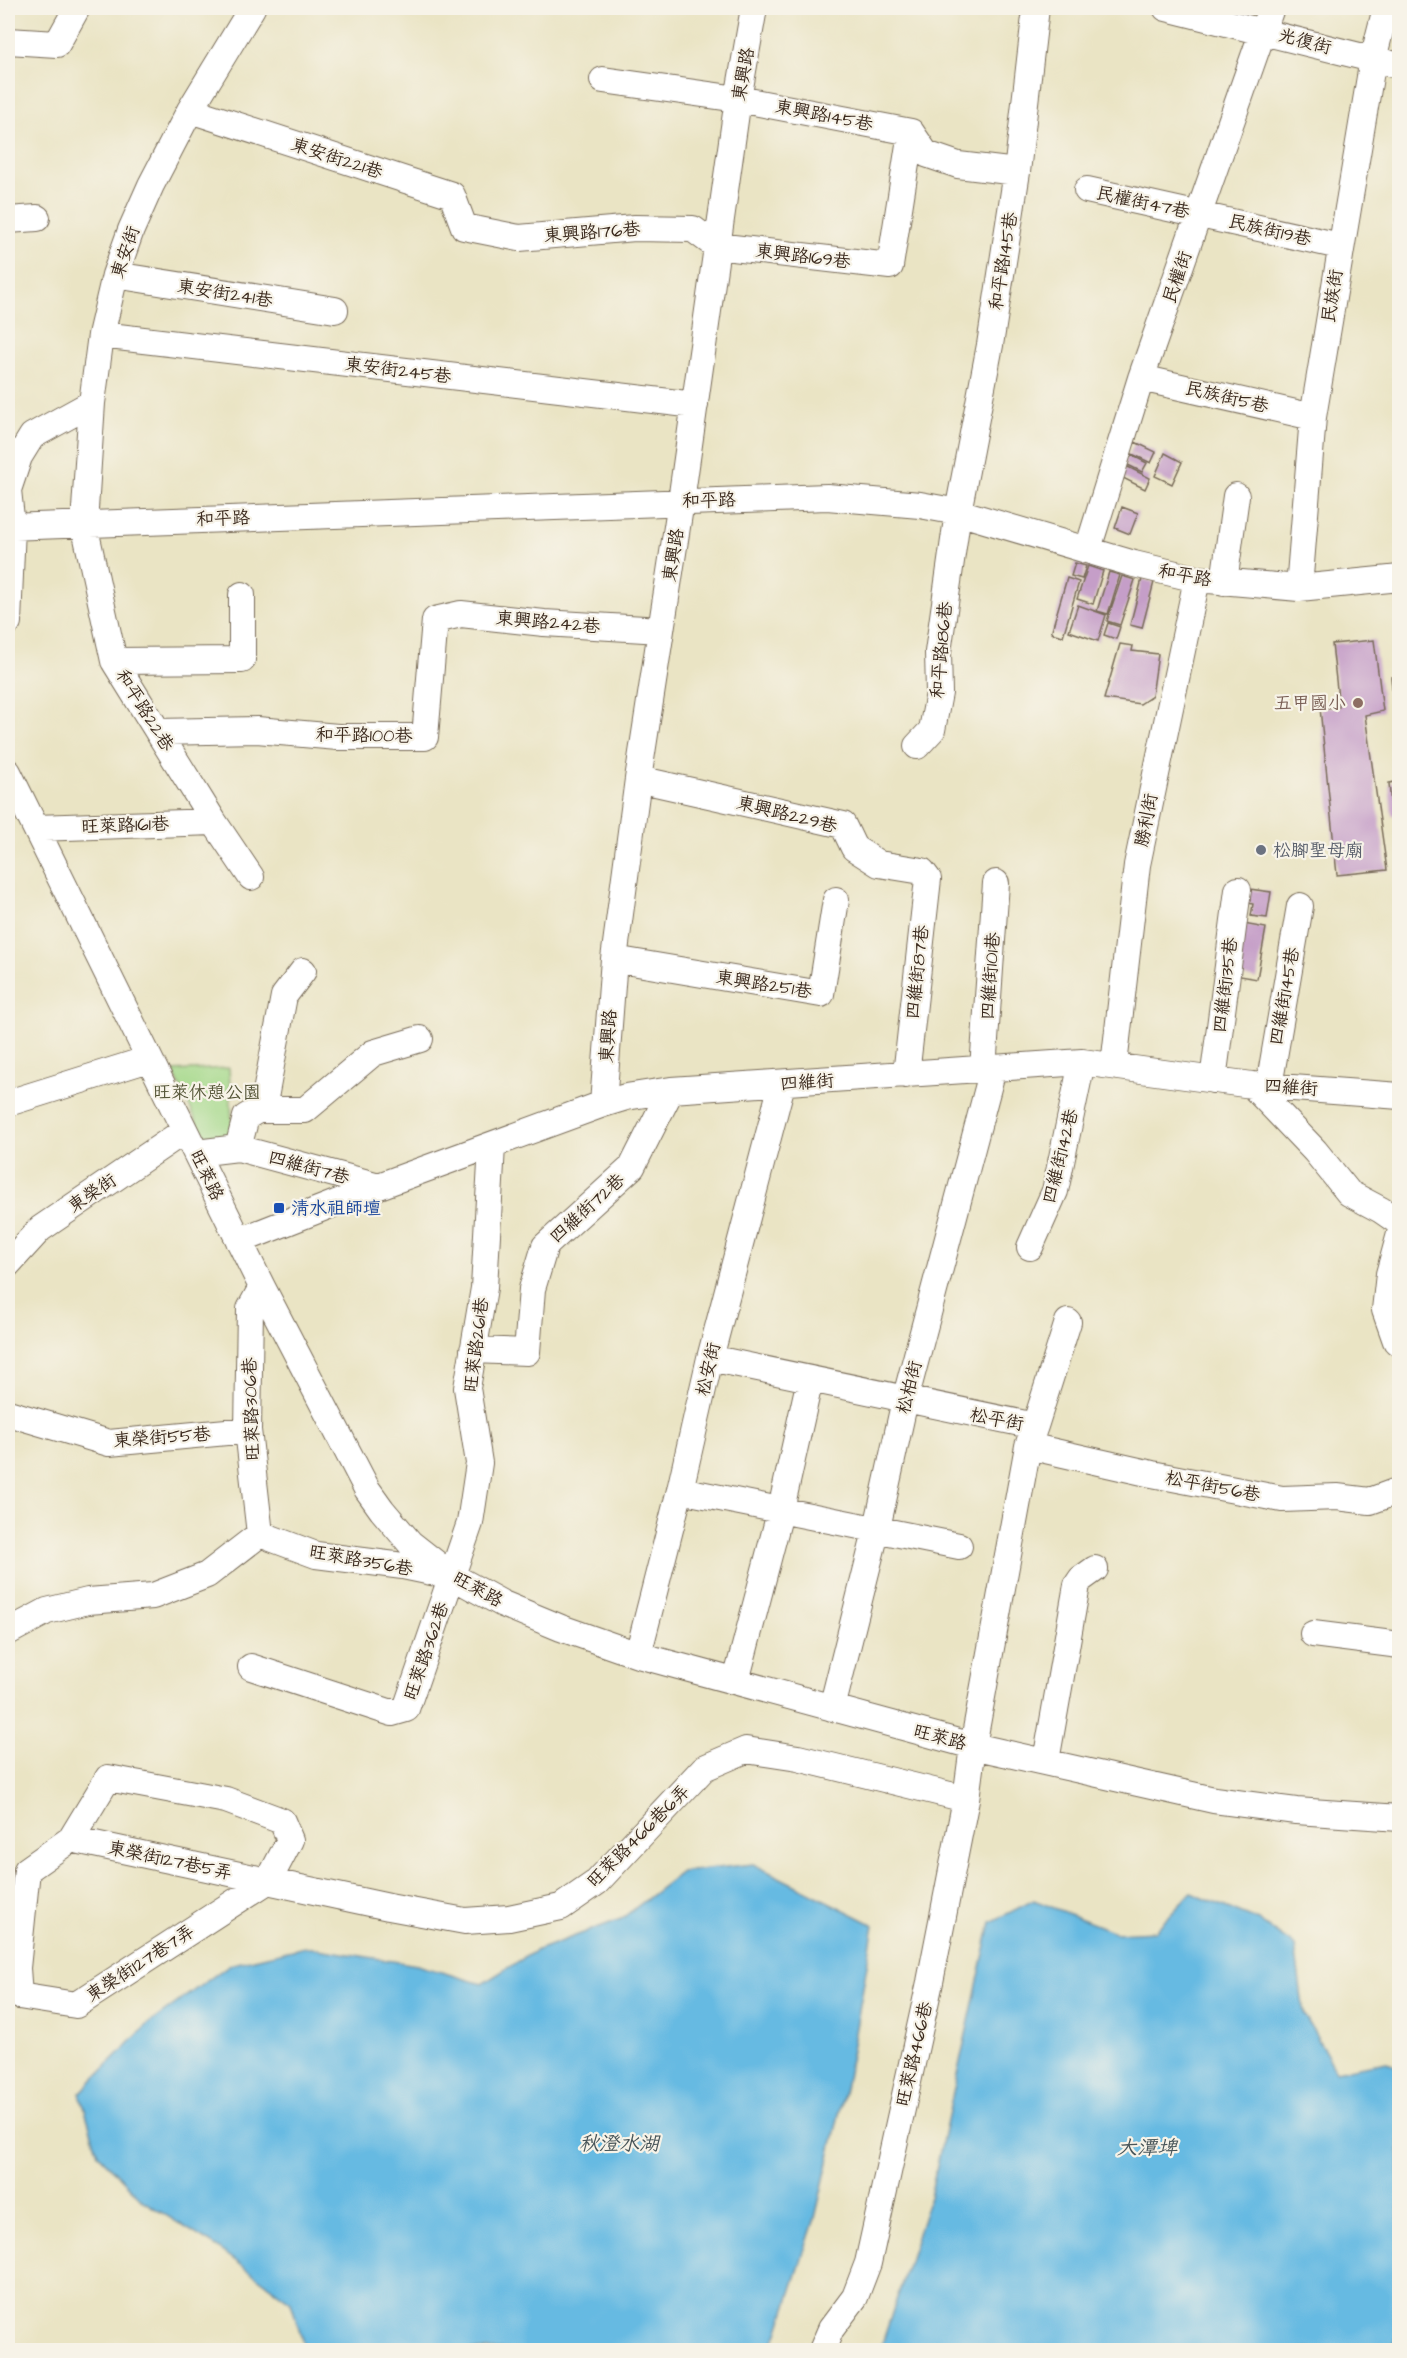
<svg xmlns="http://www.w3.org/2000/svg" width="1407" height="2358" viewBox="0 0 1407 2358" font-family="'Architects Daughter','LXGW WenKai TC',sans-serif">
	<rect width="100%" height="100%" fill="#f7f3e8"/>
	<filter id="ink" filterUnits="userSpaceOnUse"><feTurbulence type="fractalNoise" baseFrequency=".0167" numOctaves="2"/><feDisplacementMap in="SourceGraphic" scale="12" xChannelSelector="R" yChannelSelector="G"/><feConvolveMatrix kernelMatrix="1 2 1 2 8 2 1 2 1" color-interpolation-filters="sRGB"/></filter>
	<filter id="wash" filterUnits="userSpaceOnUse"><feTurbulence type="fractalNoise" baseFrequency=".008" numOctaves="4" result="noise"/><feDisplacementMap in="SourceGraphic" scale="24" xChannelSelector="R" yChannelSelector="G"/><feGaussianBlur stdDeviation="1.35" result="paint"/><feColorMatrix in="noise" values="0 0 0 0 0 0 0 0 0 0 0 0 0 0 0 0 0 1.4 0 .05"/><feComposite in="paint" operator="in"/></filter>
	<g filter="url(#wash)">
		<rect width="100%" height="100%" fill="#eae4c4"/>
		<path fill="#a3d888" stroke="#6f8153" stroke-width="1.5" d="M 229,1068 L 233,1140 L 207,1144 L 173,1071 Z"/>
		<path fill="#66bae2" stroke="#507280" stroke-width="1.5" d="M 753,1864 L 874,1925 L 846,2084 L 815,2218 L 777,2336 L 768,2350 L 305,2350 L 291,2302 L 217,2247 L 143,2201 L 98,2154 L 80,2093 L 148,2024 L 229,1965 L 305,1947 L 417,1965 L 482,1984 L 535,1951 L 621,1919 L 682,1872 Z
			M 1191,1893 L 1259,1921 L 1295,1946 L 1304,2014 L 1336,2071 L 1387,2062 L 1399,2068 L 1400,2333 L 1390,2350 L 880,2350 L 930,2197 L 991,1922 L 1034,1900 L 1117,1933 L 1155,1931 Z"/>
		<g id="blocks">
			<path fill="#c59ec8" d="M 1135,442 L 1156,452 L 1151,463 L 1130,453 Z
				M 1165,453 L 1182,462 L 1172,484 L 1155,476 Z
				M 1129,454 L 1147,463 L 1142,472 L 1124,463 Z
				M 1126,466 L 1150,478 L 1145,489 L 1121,477 Z
				M 1122,507 L 1138,513 L 1130,534 L 1115,528 Z
				M 1075,563 L 1086,566 L 1082,579 L 1071,576 Z
				M 1088,566 L 1103,571 L 1093,604 L 1077,599 Z
				M 1109,572 L 1120,575 L 1108,614 L 1097,611 Z
				M 1122,576 L 1135,580 L 1120,625 L 1107,621 Z
				M 1067,578 L 1079,582 L 1063,636 L 1051,633 Z
				M 1142,579 L 1154,582 L 1142,628 L 1130,625 Z
				M 1078,605 L 1106,615 L 1098,641 L 1069,631 Z
				M 1108,623 L 1120,627 L 1116,639 L 1104,635 Z
				M 1374,640 L 1383,711 L 1365,715 L 1387,870 L 1337,875 L 1320,708 L 1339,707 L 1332,644 Z
				M 1120,644 L 1133,646 L 1132,651 L 1158,654 L 1152,696 L 1140,704 L 1104,699 Z
				M 1400,676 L 1400,707 L 1394,708 L 1391,677 Z
				M 1400,781 L 1400,815 L 1392,816 L 1389,783 Z
				M 1242,888 L 1271,892 L 1267,918 L 1251,916 L 1253,904 L 1240,901 Z
				M 1238,923 L 1266,928 L 1257,979 L 1229,974 Z"/>
		</g>
	</g>
	<g filter="url(#ink)">
		<use href="#blocks" fill-opacity="0" stroke="#786b58" stroke-width="1.5"/>
		<g fill="none" stroke-linecap="round" stroke-linejoin="round">
			<defs>
				<path id="minor" d="M 1166,8 L 1400,66
					M 8,41 L 57,44 L 77,8
					M 603,80 L 738,99 L 911,132 L 926,154 L 958,165 L 1017,172
					M 190,110 L 452,195 L 464,227 L 519,238 L 635,228 L 693,229 L 716,246 L 890,266 L 911,132
					M 1087,190 L 1340,246
					M 8,220 L 37,218
					M 115,275 L 335,310
					M 101,335 L 695,405
					M 1141,378 L 1313,417
					M 8,527 L 827,497 L 920,505 L 958,512 L 1134,564 L 1197,579 L 1299,588 L 1400,578
					M 1088,549 L 1141,378 L 1271,8
					M 1224,582 L 1236,496
					M 1299,588 L 1313,417 L 1373,59 L 1386,8
					M 8,622 L 12,527 L 8,490 L 19,457 L 32,436 L 92,403
					M 114,661 L 242,660 L 242,595
					M 158,732 L 257,730 L 338,737 L 425,737 L 435,620 L 461,614 L 544,623 L 661,630
					M 917,746 L 932,730 L 939,693 L 938,652 L 958,512 L 990,345 L 1017,172 L 1036,8
					M 8,772 L 262,1287 L 367,1489 L 382,1510 L 410,1543 L 452,1576 L 503,1604 L 561,1628 L 638,1655 L 973,1746 L 1214,1800 L 1296,1811 L 1400,1818
					M 638,779 L 843,825 L 854,848 L 879,864 L 922,871 L 928,879 L 906,1075
					M 36,828 L 214,822
					M 251,877 L 214,822 L 114,661 L 84,524 L 92,403 L 101,335 L 115,275 L 131,230 L 151,185 L 190,110 L 252,8
					M 614,959 L 821,994 L 836,900
					M 1114,1065 L 1137,865 L 1197,579
					M 983,1069 L 996,883
					M 1213,1080 L 1238,890
					M 1252,1085 L 1315,1151 L 1349,1193 L 1381,1210 L 1400,1223
					M 1269,1086 L 1300,906
					M 8,1103 L 149,1059
					M 603,1104 L 614,959 L 638,779 L 681,501 L 738,99 L 754,8
					M 258,1110 L 264,1103 L 284,996 L 303,971
					M 238,1148 L 379,1186
					M 196,1153 L 238,1148 L 246,1117 L 258,1110 L 305,1110 L 373,1053 L 420,1039
					M 1400,1234 L 1389,1274 L 1385,1310 L 1396,1341 L 1400,1344
					M 239,1241 L 379,1186 L 603,1104 L 626,1097 L 671,1090 L 1082,1062 L 1252,1085 L 1400,1096
					M 1030,1247 L 1055,1191 L 1082,1062
					M 8,1264 L 40,1229 L 184,1131
					M 473,1350 L 527,1352 L 532,1289 L 545,1246 L 632,1167 L 671,1090
					M 710,1358 L 1035,1426 L 1028,1446 L 973,1746 L 966,1799 L 930,1982 L 868,2263 L 855,2297 L 831,2329 L 822,2350
					M 8,1413 L 109,1443 L 248,1430
					M 1035,1426 L 1068,1322
					M 1028,1446 L 1152,1474 L 1282,1499 L 1337,1497 L 1370,1501 L 1400,1490
					M 680,1490 L 959,1546
					M 260,1534 L 248,1430 L 250,1309 L 262,1287
					M 8,1632 L 47,1611 L 88,1601 L 153,1596 L 207,1575 L 260,1534 L 316,1555 L 403,1566 L 446,1575
					M 1313,1634 L 1400,1645
					M 638,1655 L 680,1490 L 710,1358 L 782,1084
					M 251,1667 L 392,1713 L 406,1709 L 470,1523 L 479,1463 L 467,1388 L 484,1288 L 492,1146
					M 736,1681 L 781,1509 L 810,1379
					M 832,1708 L 877,1528 L 905,1400 L 993,1069
					M 1046,1761 L 1077,1585 L 1081,1579 L 1095,1569
					M 108,1778 L 226,1800 L 282,1821 L 290,1840 L 269,1880 L 76,2005 L 19,1996 L 17,1968 L 27,1870 L 71,1839 Z
					M 71,1839 L 389,1907 L 465,1921 L 509,1918 L 561,1907 L 597,1882 L 704,1768 L 746,1750 L 798,1758 L 966,1799"/>
			</defs>
			<use href="#minor" stroke="#786b58" stroke-width="28"/>
			<use href="#minor" stroke="#fff" stroke-width="26"/>
		</g>
	</g>
	<circle fill="#8d6e63" stroke="#f7f3e8" stroke-width="2" cx="1358" cy="703" r="6"/>
	<circle fill="#6b7280" stroke="#f7f3e8" stroke-width="2" cx="1261" cy="850" r="6"/>
	<rect fill="#1a4fb4" stroke="#f7f3e8" stroke-width="2" x="273" y="1202" width="12" height="12" rx="3"/>
	<g text-anchor="middle" stroke-width="4.5" stroke-linejoin="round" paint-order="stroke">
		<g font-size="18" fill="#3b2a1e" stroke="#f7f3e8">
			<text transform="translate(1305 41) rotate(15)" y="6">光復街</text>
			<text transform="translate(743 74) rotate(-80)" y="6">東興路</text>
			<text transform="translate(824 115) rotate(11)" y="6">東興路145巷</text>
			<text transform="translate(337 158) rotate(18)" y="6">東安街221巷</text>
			<text transform="translate(1143 202) rotate(12)" y="6">民權街47巷</text>
			<text transform="translate(1270 230) rotate(13)" y="6">民族街19巷</text>
			<text transform="translate(592 232) rotate(-4)" y="6">東興路176巷</text>
			<text transform="translate(125 252) rotate(-71)" y="6">東安街</text>
			<text transform="translate(803 256) rotate(7)" y="6">東興路169巷</text>
			<text transform="translate(1003 261) rotate(-81)" y="6">和平路145巷</text>
			<text transform="translate(1177 277) rotate(-71)" y="6">民權街</text>
			<text transform="translate(225 293) rotate(9)" y="6">東安街241巷</text>
			<text transform="translate(1332 296) rotate(-81)" y="6">民族街</text>
			<text transform="translate(398 370) rotate(7)" y="6">東安街245巷</text>
			<text transform="translate(1227 397) rotate(13)" y="6">民族街5巷</text>
			<text transform="translate(709 500) rotate(-1)" y="6">和平路</text>
			<text transform="translate(223 518) rotate(-2)" y="6">和平路</text>
			<text transform="translate(673 555) rotate(-81)" y="6">東興路</text>
			<text transform="translate(1185 575) rotate(11)" y="6">和平路</text>
			<text transform="translate(548 622) rotate(5)" y="6">東興路242巷</text>
			<text transform="translate(941 650) rotate(-85)" y="6">和平路186巷</text>
			<text transform="translate(145 710) rotate(58)" y="6">和平路22巷</text>
			<text transform="translate(364 735) rotate(1)" y="6">和平路100巷</text>
			<text transform="translate(787 814) rotate(14)" y="6">東興路229巷</text>
			<text transform="translate(1146 820) rotate(-79)" y="6">勝利街</text>
			<text transform="translate(125 825) rotate(-2)" y="6">旺萊路161巷</text>
			<text transform="translate(917 972) rotate(-84)" y="6">四維街87巷</text>
			<text transform="translate(990 976) rotate(-86)" y="6">四維街101巷</text>
			<text transform="translate(764 984) rotate(9)" y="6">東興路251巷</text>
			<text transform="translate(1225 985) rotate(-83)" y="6">四維街135巷</text>
			<text transform="translate(1284 996) rotate(-80)" y="6">四維街145巷</text>
			<text transform="translate(608 1036) rotate(-86)" y="6">東興路</text>
			<text transform="translate(807 1082) rotate(-4)" y="6">四維街</text>
			<text transform="translate(1291 1087) rotate(4)" y="6">四維街</text>
			<text transform="translate(1060 1156) rotate(-76)" y="6">四維街142巷</text>
			<text transform="translate(309 1167) rotate(15)" y="6">四維街7巷</text>
			<text transform="translate(207 1175) rotate(64)" y="6">旺萊路</text>
			<text transform="translate(92 1193) rotate(-34)" y="6">東榮街</text>
			<text transform="translate(587 1208) rotate(-42)" y="6">四維街72巷</text>
			<text transform="translate(476 1345) rotate(-83)" y="6">旺萊路261巷</text>
			<text transform="translate(708 1369) rotate(-77)" y="6">松安街</text>
			<text transform="translate(909 1387) rotate(-76)" y="6">松柏街</text>
			<text transform="translate(251 1409) rotate(-92)" y="6">旺萊路306巷</text>
			<text transform="translate(997 1419) rotate(11)" y="6">松平街</text>
			<text transform="translate(162 1437) rotate(-4)" y="6">東榮街55巷</text>
			<text transform="translate(1213 1486) rotate(11)" y="6">松平街56巷</text>
			<text transform="translate(361 1560) rotate(10)" y="6">旺萊路356巷</text>
			<text transform="translate(478 1589) rotate(29)" y="6">旺萊路</text>
			<text transform="translate(426 1651) rotate(-71)" y="6">旺萊路362巷</text>
			<text transform="translate(940 1737) rotate(15)" y="6">旺萊路</text>
			<text transform="translate(638 1836) rotate(-45)" y="6">旺萊路466巷6弄</text>
			<text transform="translate(170 1860) rotate(12)" y="6">東榮街127巷5弄</text>
			<text transform="translate(140 1963) rotate(-33)" y="6">東榮街127巷7弄</text>
			<text transform="translate(914 2054) rotate(-77)" y="6">旺萊路466巷</text>
		</g>
		<g font-size="18" fill="#785e54" stroke="#f7f3e8" text-anchor="end">
			<text x="1346" y="709">五甲國小</text>
		</g>
		<g font-size="18" fill="#5b616d" stroke="#f7f3e8" text-anchor="start">
			<text x="1273" y="856">松腳聖母廟</text>
		</g>
		<g font-size="18" fill="#555638" stroke="#f7f3e8">
			<text x="207" y="1098">旺萊休憩公園</text>
		</g>
		<g font-size="18" fill="#164399" stroke="#f7f3e8" text-anchor="start">
			<text x="291" y="1214">清水祖師壇</text>
		</g>
		<g font-size="20" font-style="italic" fill="#485559" stroke="#f7f3e8">
			<text x="619" y="2150">秋澄水湖</text>
			<text x="1147" y="2154">大潭埤</text>
		</g>
	</g>
	<rect width="1407" height="2358" fill="none" stroke="#f7f3e8" stroke-width="30"/>
</svg>
